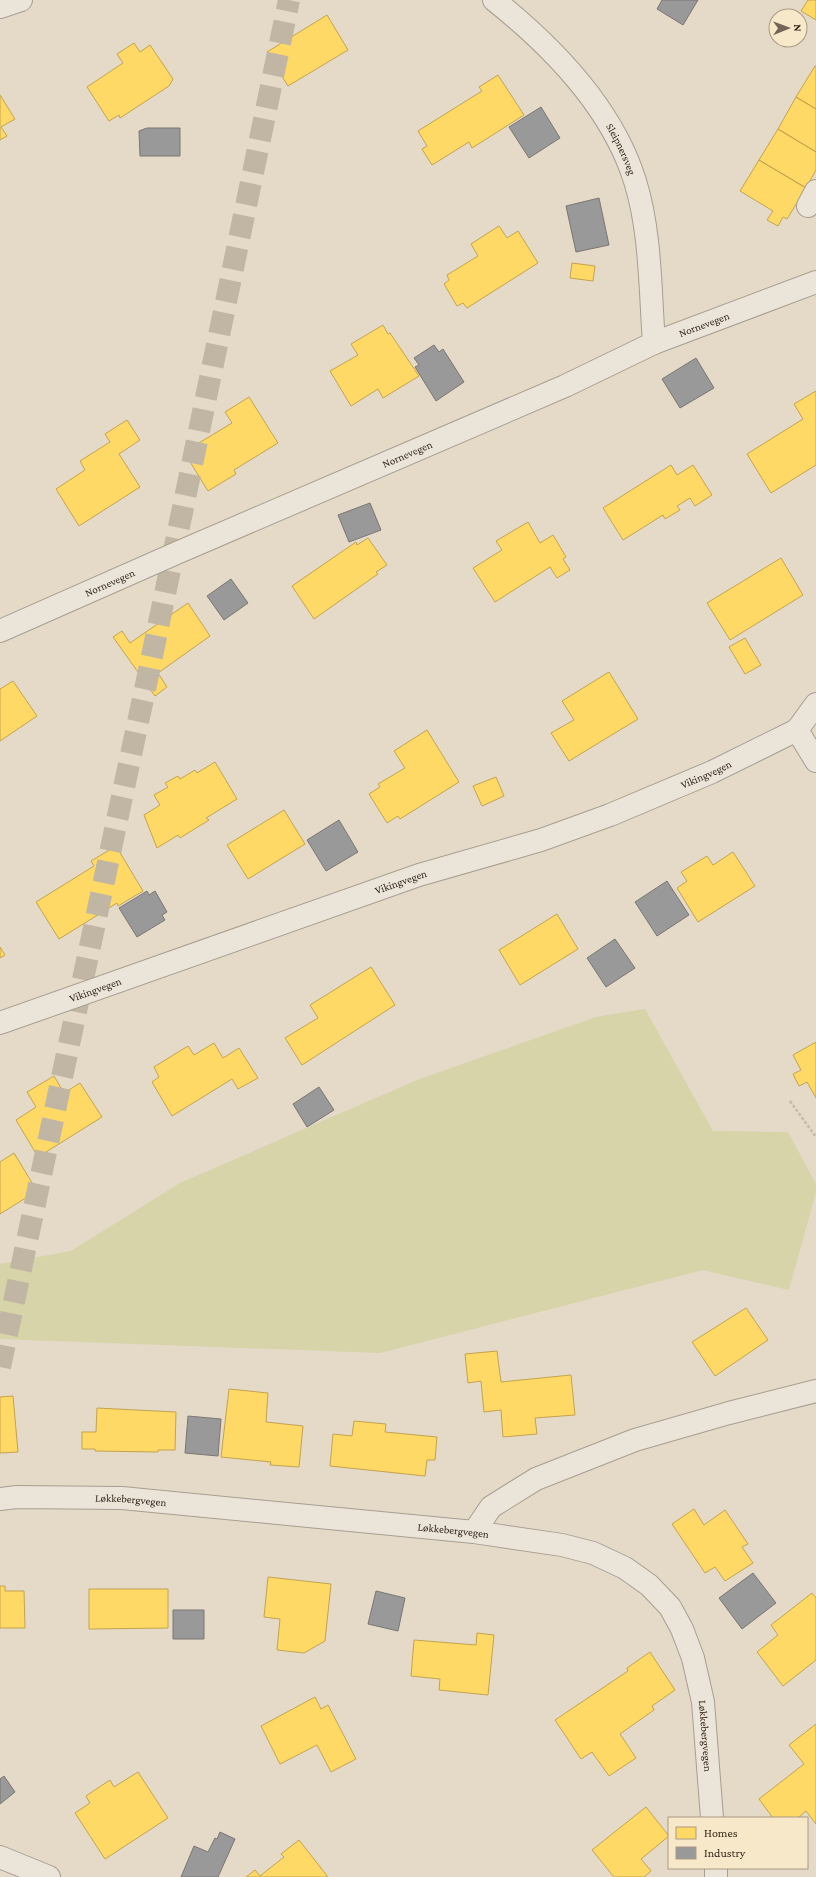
<svg xmlns="http://www.w3.org/2000/svg" width="816" height="1877" viewBox="0 0 816 1877" font-family="'Crimson Pro',serif">
	<rect width="100%" height="100%" fill="#e4dac7"/>
	<path fill="#d6d4a8" d="M 645,1009 L 713,1131 L 788,1132 L 816,1184 L 816,1192 L 789,1290 L 703,1270 L 380,1353 L 0,1339 L 0,1264 L 71,1251 L 180,1183 L 417,1080 L 596,1017 Z"/>
	<path fill="#ffd966" stroke="#c3a34f" d="M 808,0 L 816,0 L 816,20 L 801,11 Z
		M 327,15 L 348,50 L 288,86 L 267,52 Z
		M 134,43 L 140,52 L 150,45 L 173,79 L 169,86 L 120,118 L 119,115 L 109,121 L 87,87 L 123,63 L 117,54 Z
		M 815,66 L 816,66 L 816,109 L 796,97 Z
		M 498,75 L 524,115 L 472,148 L 469,142 L 432,165 L 422,149 L 427,146 L 418,131 L 482,91 L 479,87 Z
		M 0,95 L 15,119 L 1,127 L 7,136 L 0,140 Z
		M 796,97 L 816,109 L 816,152 L 778,129 Z
		M 778,129 L 816,152 L 816,170 L 806,188 L 759,160 Z
		M 759,160 L 806,188 L 787,219 L 783,217 L 778,226 L 767,220 L 773,211 L 740,191 Z
		M 499,226 L 507,238 L 518,231 L 538,263 L 467,308 L 463,303 L 457,306 L 444,284 L 449,280 L 447,275 L 478,256 L 471,244 Z
		M 572,263 L 595,266 L 593,281 L 570,278 Z
		M 383,325 L 388,334 L 390,333 L 419,376 L 383,398 L 378,389 L 351,406 L 330,371 L 358,355 L 351,344 Z
		M 816,391 L 816,465 L 771,493 L 747,454 L 803,419 L 794,404 Z
		M 249,397 L 278,443 L 234,470 L 236,474 L 208,491 L 184,452 L 232,423 L 225,412 Z
		M 127,420 L 140,440 L 119,454 L 140,487 L 79,526 L 56,489 L 85,470 L 80,461 L 110,442 L 105,434 Z
		M 671,465 L 677,475 L 693,465 L 712,495 L 695,506 L 690,498 L 677,506 L 680,510 L 665,519 L 663,515 L 623,540 L 603,508 Z
		M 528,522 L 540,543 L 553,535 L 566,557 L 563,559 L 570,570 L 557,578 L 550,567 L 495,602 L 473,568 L 502,550 L 496,541 Z
		M 368,538 L 387,565 L 376,572 L 378,574 L 314,619 L 292,586 L 356,542 L 357,545 Z
		M 781,558 L 803,595 L 730,640 L 707,603 Z
		M 188,603 L 210,636 L 158,673 L 167,687 L 155,696 L 113,637 L 122,631 L 130,643 Z
		M 745,638 L 761,665 L 745,674 L 729,647 Z
		M 609,672 L 638,719 L 569,761 L 551,733 L 574,720 L 562,701 Z
		M 13,681 L 37,716 L 0,741 L 0,689 Z
		M 427,730 L 459,782 L 400,819 L 398,816 L 387,823 L 369,794 L 380,787 L 378,784 L 405,768 L 394,751 Z
		M 215,762 L 237,799 L 206,818 L 209,820 L 180,838 L 178,835 L 157,848 L 144,815 L 160,805 L 154,795 L 168,787 L 165,783 L 178,776 L 180,779 L 195,770 L 197,773 Z
		M 496,777 L 504,796 L 482,806 L 473,786 Z
		M 284,810 L 305,844 L 248,879 L 227,845 Z
		M 116,846 L 143,891 L 118,906 L 117,903 L 59,939 L 36,902 L 94,866 L 91,861 Z
		M 733,852 L 755,886 L 698,922 L 677,888 L 687,881 L 681,872 L 707,856 L 713,865 Z
		M 557,914 L 578,949 L 520,985 L 499,950 Z
		M 0,947 L 5,955 L 0,958 Z
		M 371,967 L 395,1005 L 302,1065 L 285,1038 L 318,1018 L 310,1005 Z
		M 816,1042 L 816,1098 L 807,1082 L 799,1086 L 793,1074 L 801,1070 L 793,1055 Z
		M 214,1043 L 223,1058 L 239,1048 L 258,1078 L 238,1089 L 232,1079 L 172,1116 L 152,1082 L 159,1077 L 154,1067 L 188,1046 L 194,1055 Z
		M 54,1076 L 64,1093 L 80,1083 L 102,1117 L 38,1157 L 16,1120 L 36,1107 L 27,1092 Z
		M 14,1153 L 37,1191 L 0,1214 L 0,1162 Z
		M 746,1308 L 768,1340 L 715,1376 L 692,1342 Z
		M 497,1351 L 501,1382 L 571,1375 L 575,1415 L 535,1418 L 537,1434 L 503,1437 L 501,1410 L 484,1412 L 481,1381 L 468,1383 L 465,1354 Z
		M 229,1389 L 268,1393 L 266,1422 L 303,1426 L 299,1467 L 270,1465 L 271,1462 L 221,1457 Z
		M 13,1396 L 18,1452 L 0,1453 L 0,1397 Z
		M 97,1408 L 176,1412 L 175,1450 L 158,1450 L 158,1452 L 95,1451 L 95,1449 L 82,1449 L 82,1432 L 96,1432 Z
		M 354,1421 L 386,1424 L 385,1432 L 437,1437 L 435,1460 L 427,1460 L 425,1476 L 330,1466 L 333,1434 L 352,1436 Z
		M 694,1509 L 704,1525 L 725,1510 L 748,1544 L 742,1547 L 753,1563 L 725,1581 L 715,1567 L 705,1573 L 672,1524 Z
		M 268,1577 L 331,1584 L 325,1641 L 304,1653 L 277,1650 L 280,1619 L 264,1617 Z
		M 0,1586 L 5,1586 L 5,1591 L 24,1591 L 25,1628 L 0,1628 Z
		M 89,1589 L 168,1589 L 168,1628 L 89,1629 Z
		M 812,1593 L 816,1598 L 816,1660 L 783,1686 L 757,1652 L 778,1635 L 771,1625 Z
		M 477,1633 L 494,1635 L 488,1695 L 439,1690 L 440,1679 L 411,1676 L 414,1640 L 476,1645 Z
		M 650,1652 L 675,1690 L 652,1706 L 654,1710 L 620,1734 L 636,1758 L 609,1776 L 592,1752 L 581,1759 L 555,1720 L 628,1671 L 627,1668 Z
		M 315,1697 L 321,1709 L 328,1705 L 356,1759 L 331,1772 L 317,1745 L 280,1764 L 261,1726 Z
		M 816,1724 L 816,1824 L 806,1811 L 798,1818 L 773,1818 L 759,1799 L 804,1764 L 789,1745 Z
		M 138,1772 L 168,1818 L 105,1859 L 75,1813 L 90,1803 L 86,1796 L 110,1780 L 114,1787 Z
		M 646,1807 L 669,1836 L 641,1859 L 651,1871 L 644,1877 L 614,1877 L 592,1850 Z
		M 299,1840 L 328,1877 L 246,1877 L 255,1870 L 260,1876 L 284,1857 L 281,1854 Z"/>
	<path fill="#999" stroke="#7b7673" d="M 662,0 L 698,0 L 683,25 L 657,9 Z
		M 541,107 L 560,138 L 529,158 L 509,127 Z
		M 147,128 L 180,128 L 180,156 L 140,156 L 139,131 Z
		M 599,198 L 609,245 L 576,252 L 566,206 Z
		M 434,345 L 439,352 L 443,349 L 464,382 L 436,401 L 415,367 L 419,365 L 414,358 Z
		M 696,358 L 714,388 L 680,408 L 662,379 Z
		M 370,503 L 381,530 L 349,542 L 338,515 Z
		M 231,579 L 248,603 L 224,620 L 207,596 Z
		M 339,820 L 358,852 L 326,871 L 307,840 Z
		M 667,881 L 689,915 L 657,936 L 635,902 Z
		M 147,891 L 149,895 L 155,891 L 167,912 L 162,915 L 165,920 L 137,937 L 119,908 Z
		M 615,939 L 635,968 L 606,987 L 587,958 Z
		M 319,1087 L 334,1110 L 307,1127 L 293,1104 Z
		M 188,1416 L 221,1419 L 218,1456 L 185,1453 Z
		M 753,1573 L 776,1603 L 742,1629 L 719,1598 Z
		M 376,1591 L 405,1598 L 398,1631 L 368,1624 Z
		M 173,1610 L 204,1610 L 204,1639 L 173,1639 Z
		M 4,1776 L 15,1792 L 0,1804 L 0,1779 Z
		M 220,1832 L 235,1839 L 218,1877 L 181,1877 L 194,1846 L 208,1852 L 215,1838 L 217,1839 Z"/>
	<g fill="none" stroke-linecap="round" stroke-linejoin="round">
		<path stroke="#c1b6a4" stroke-width="22" stroke-dasharray="22 11" stroke-linecap="butt" d="M 0,1367 L 147,680 L 289,0"/>
		<defs>
			<g id="minor">
				<path id="s1" d="M 494,0 C 553,47 612,107 635,181 C 651,232 650,290 654,343"/>
				<path d="M 0,7 L 21,0"/>
				<path d="M 808,206 L 816,191"/>
				<path id="s2" d="M 0,631 L 179,552 L 565,386 L 654,343 L 816,282"/>
				<path d="M 797,730 L 816,761"/>
				<path id="s3" d="M 0,1023 L 419,875 L 541,840 L 610,815 L 712,772 L 797,730 L 816,704"/>
				<path id="s4" d="M 0,1499 L 17,1497 L 122,1498 L 474,1532 L 562,1545 L 593,1553 L 625,1568 L 649,1585 L 670,1607 L 682,1629 L 693,1658 L 703,1702 L 712,1818"/>
				<path d="M 474,1532 L 491,1507 L 536,1479 L 635,1440 L 729,1413 L 816,1391"/>
				<path d="M 0,1857 L 49,1877"/>
				<path d="M 716,1868 L 716,1877"/>
			</g>
		</defs>
		<use href="#minor" stroke="#a89e91" stroke-width="24"/>
		<path stroke="#c3bbb0" stroke-width="2.5" stroke-dasharray="3 2" stroke-linecap="butt" d="M 790,1101 L 816,1137"/>
		<use href="#minor" stroke="#ebe5d9" stroke-width="22"/>
	</g>
	<g text-anchor="middle" stroke-width="4" stroke-linejoin="round" paint-order="stroke">
		<g font-size="11" fill="#36261a" stroke="#f8e8ca">
			<text dy="4" stroke="none"><textPath href="#s1" startOffset="198">Sleipnersveg</textPath></text>
			<text dy="4" stroke="none"><textPath href="#s2" startOffset="768">Nornevegen</textPath></text>
			<text dy="4" stroke="none"><textPath href="#s2" startOffset="444">Nornevegen</textPath></text>
			<text dy="4" stroke="none"><textPath href="#s2" startOffset="120">Nornevegen</textPath></text>
			<text dy="4" stroke="none"><textPath href="#s3" startOffset="749">Vikingvegen</textPath></text>
			<text dy="4" stroke="none"><textPath href="#s3" startOffset="425">Vikingvegen</textPath></text>
			<text dy="4" stroke="none"><textPath href="#s3" startOffset="101">Vikingvegen</textPath></text>
			<text dy="4" stroke="none"><textPath href="#s4" startOffset="131">Løkkebergvegen</textPath></text>
			<text dy="4" stroke="none"><textPath href="#s4" startOffset="455">Løkkebergvegen</textPath></text>
			<text dy="4" stroke="none"><textPath href="#s4" startOffset="827">Løkkebergvegen</textPath></text>
		</g>
	</g>
	<rect x="668" y="1817" width="140" height="52" fill="#f8e8ca" stroke="#aa9a84"/>
	<rect x="676" y="1827" width="20" height="12" fill="#ffd966" stroke="#aa9a84"/>
	<text x="704" y="1837" font-size="12" fill="#36261a">Homes</text>
	<rect x="676" y="1847" width="20" height="12" fill="#999999" stroke="#aa9a84"/>
	<text x="704" y="1857" font-size="12" fill="#36261a">Industry</text>
	<g transform="translate(788 28) rotate(89)"><circle r="19" fill="#f8e8ca" stroke="#aa9a84"/>
	<path d="M0-3L7 15L0 10L-7 15Z" fill="#736557"/>
	<text y="-6" font-size="11" font-weight="bold" text-anchor="middle" fill="#36261a">N</text>
	</g>
</svg>
